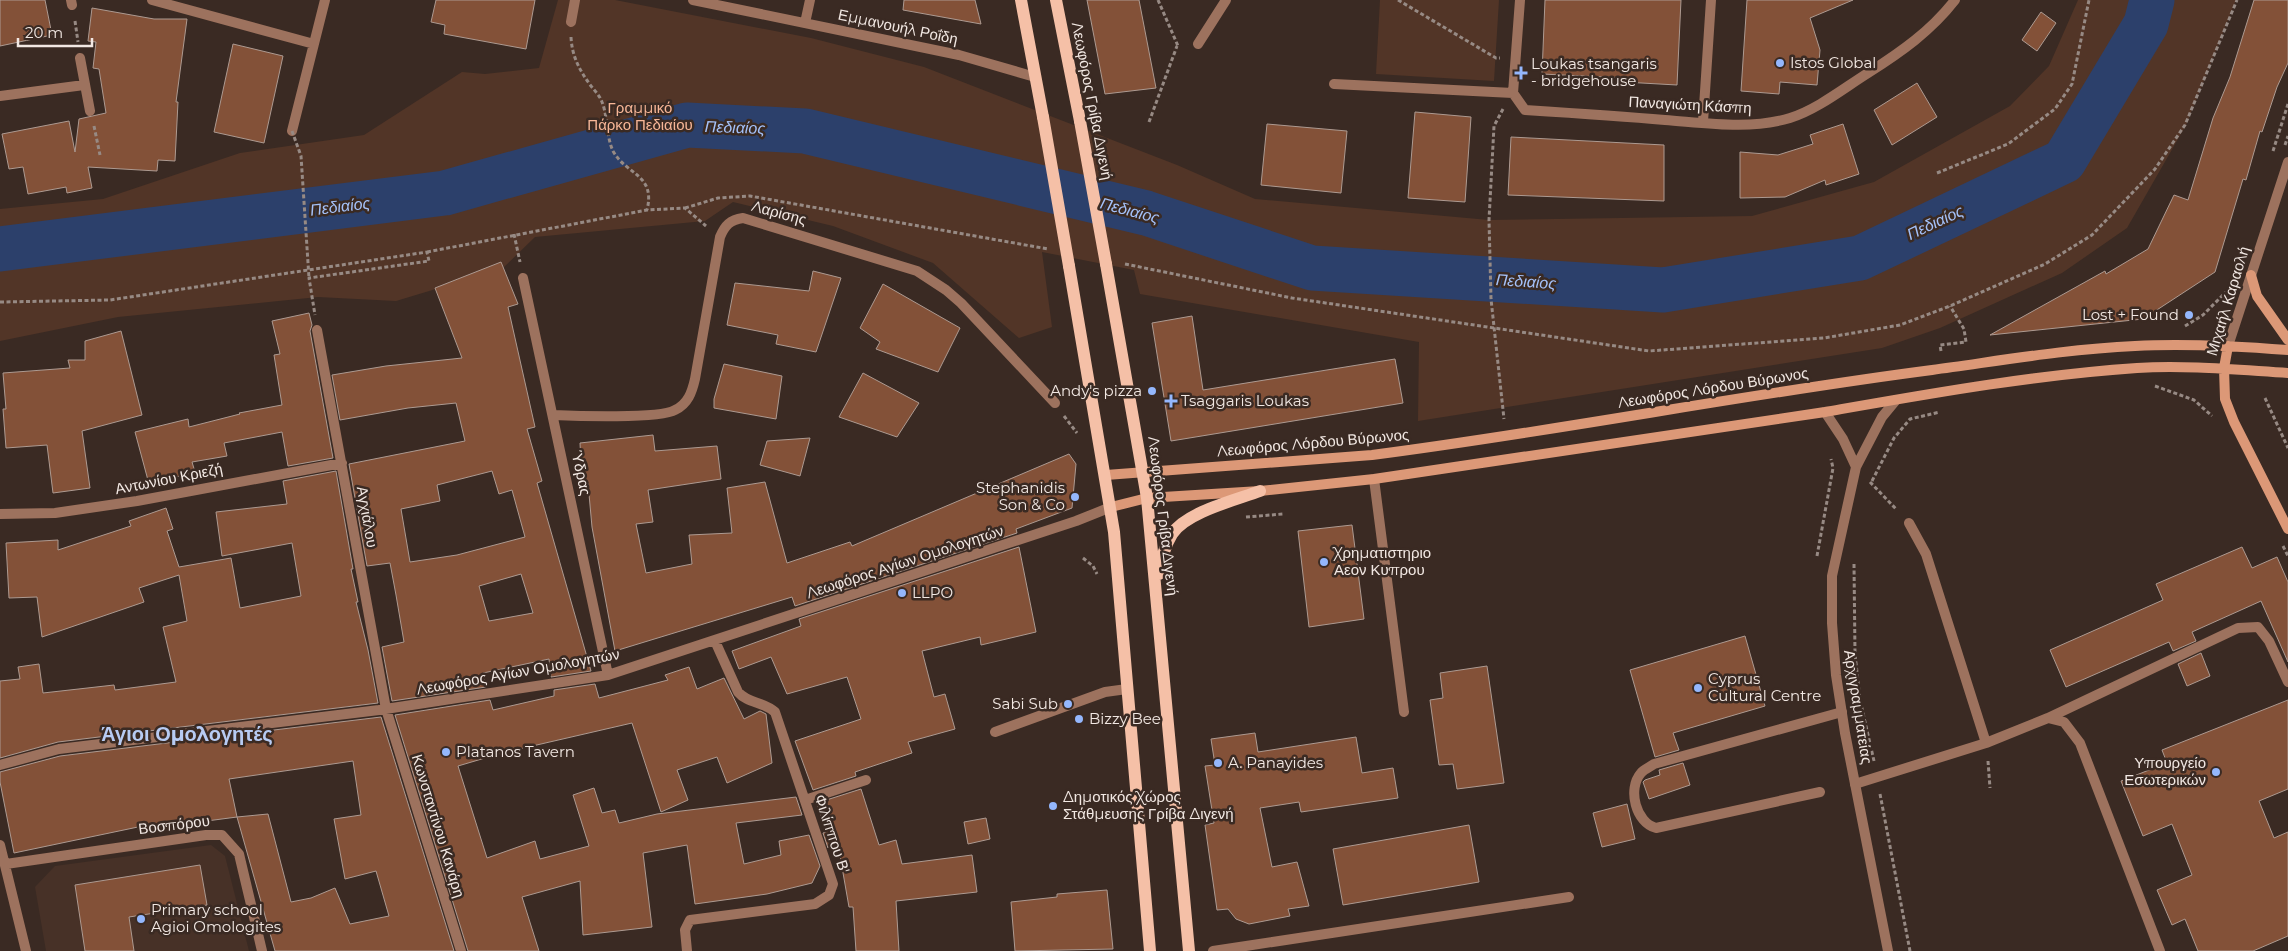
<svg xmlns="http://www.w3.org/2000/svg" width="2288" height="951" viewBox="0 0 2288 951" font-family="Montserrat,sans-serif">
	<rect width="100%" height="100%" fill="#3a2a23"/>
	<path fill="#473127" d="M 211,845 L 225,856 L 249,951 L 46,951 L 35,887 L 55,866 Z"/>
	<path fill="#523527" d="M 558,0 L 615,0 L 811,38 L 924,67 L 1177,165 L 1255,199 L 1489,220 L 1752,216 L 1874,182 L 2010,106 L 2049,66 L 2078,0 L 2236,0 L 2186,125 L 2127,228 L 2062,273 L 1940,328 L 1882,348 L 1418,421 L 1419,342 L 1140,294 L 1134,270 L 1042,252 L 1052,327 L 1019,338 L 933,263 L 833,226 L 733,202 L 705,221 L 535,237 L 502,269 L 396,301 L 318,297 L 118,317 L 0,341 L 0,209 L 103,199 L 240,153 L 364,135 L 462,72 L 485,74 L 539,68 Z
		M 1380,0 L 1499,0 L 1494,81 L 1376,74 Z"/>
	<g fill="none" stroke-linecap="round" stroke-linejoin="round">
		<path stroke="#2c406b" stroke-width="45" d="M 0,249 L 445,193 L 687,125 L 805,131 L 1146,213 L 1312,268 L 1663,290 L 1860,258 L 2064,161 L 2146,24 L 2152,0"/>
	</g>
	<path fill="#835138" stroke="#ad9a91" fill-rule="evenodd" d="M 0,0 L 45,0 L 52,35 L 0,46 Z
		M 436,0 L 535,0 L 526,49 L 444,34 L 445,25 L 431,22 Z
		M 904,0 L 975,0 L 981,24 L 903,10 Z
		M 1087,0 L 1139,0 L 1156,88 L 1105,94 Z
		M 1545,0 L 1681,0 L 1677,85 L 1624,82 L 1624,78 L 1542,74 Z
		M 1747,0 L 1853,0 L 1810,18 L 1820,50 L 1817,85 L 1780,82 L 1779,94 L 1741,91 Z
		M 2254,0 L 2288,0 L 2288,63 L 2277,87 L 2262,132 L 2260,131 L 2246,180 L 2243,179 L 2215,272 L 2143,319 L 1990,335 L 2105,271 L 2106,274 L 2148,249 L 2174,195 L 2188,200 L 2213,118 L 2230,77 Z
		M 92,8 L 154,19 L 187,19 L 176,102 L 178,102 L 175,161 L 158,160 L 157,171 L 88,167 L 92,188 L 67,193 L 66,187 L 28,194 L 23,167 L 9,169 L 2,134 L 69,121 L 75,152 L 79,119 L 106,113 L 99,69 L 93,68 L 96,42 L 88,41 Z
		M 2041,12 L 2056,23 L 2037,51 L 2022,40 Z
		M 233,44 L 283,56 L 264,143 L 214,132 Z
		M 1917,83 L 1937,117 L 1892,145 L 1874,110 Z
		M 1415,112 L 1471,117 L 1465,202 L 1408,198 Z
		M 1267,124 L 1347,131 L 1341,193 L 1261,185 Z
		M 1843,124 L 1859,174 L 1826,185 L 1825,180 L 1785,197 L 1740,198 L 1740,152 L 1778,155 L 1813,144 L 1810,135 Z
		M 1511,137 L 1664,145 L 1664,201 L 1508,195 Z
		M 501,262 L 518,304 L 508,307 L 535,427 L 527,429 L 542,481 L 537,483 L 591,671 L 551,677 L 549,659 L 483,673 L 486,687 L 392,701 L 382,647 L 404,642 L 396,595 L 390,563 L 367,566 L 349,464 L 465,441 L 456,403 L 408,408 L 340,420 L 332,375 L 386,366 L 462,358 L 435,288 ZM 492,471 L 499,494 L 512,490 L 525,537 L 457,555 L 410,562 L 401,509 L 440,501 L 437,485 ZM 521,574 L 533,613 L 489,621 L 479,586 Z
		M 813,271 L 841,278 L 816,352 L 776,344 L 778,335 L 727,325 L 735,283 L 809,291 Z
		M 883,284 L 960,328 L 938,372 L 876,349 L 880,342 L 860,328 Z
		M 309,313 L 312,325 L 310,331 L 333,458 L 288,466 L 282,432 L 224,443 L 227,456 L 192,462 L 195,472 L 149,484 L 135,432 L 188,419 L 189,427 L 240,414 L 239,413 L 282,405 L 274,355 L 280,354 L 272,321 Z
		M 1192,316 L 1203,390 L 1395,359 L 1403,403 L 1171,441 L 1152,323 Z
		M 121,331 L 142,415 L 82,431 L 90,488 L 53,493 L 47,445 L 6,448 L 3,409 L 6,409 L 3,373 L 70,368 L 68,360 L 85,360 L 85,341 Z
		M 724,364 L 782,376 L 776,419 L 714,408 L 714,399 Z
		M 863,373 L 919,403 L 897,437 L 839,417 Z
		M 653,435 L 655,451 L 717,446 L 721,479 L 648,490 L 653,522 L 636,524 L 646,573 L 692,564 L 689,535 L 732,533 L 727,488 L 765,482 L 787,563 L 850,542 L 852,546 L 1069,454 L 1076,464 L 1072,508 L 1016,529 L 1017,533 L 795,606 L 792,597 L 615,651 L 592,527 L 588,483 L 582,484 L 580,443 Z
		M 810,438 L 800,476 L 760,465 L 767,441 Z
		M 336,471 L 353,569 L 351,569 L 358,602 L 356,602 L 368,650 L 378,703 L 58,742 L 0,758 L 0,681 L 20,679 L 18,667 L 39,664 L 43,693 L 114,685 L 115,690 L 176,682 L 163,627 L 187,621 L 179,575 L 139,588 L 144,602 L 42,637 L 37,597 L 9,598 L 6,543 L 58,540 L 58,550 L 131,526 L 129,521 L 166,508 L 173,529 L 167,531 L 179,567 L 231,558 L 240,608 L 301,596 L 292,543 L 222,556 L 216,512 L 287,504 L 283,481 Z
		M 1352,525 L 1364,619 L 1309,627 L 1298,531 Z
		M 1019,547 L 1036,632 L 981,645 L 980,637 L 922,651 L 934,697 L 945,694 L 955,729 L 908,742 L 912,753 L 855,772 L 856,776 L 813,790 L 795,741 L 861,719 L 847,677 L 787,694 L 771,657 L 739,669 L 732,651 L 801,626 L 799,619 Z
		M 2242,547 L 2252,568 L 2277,557 L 2288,582 L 2288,662 L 2261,601 L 2192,632 L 2196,641 L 2173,651 L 2169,642 L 2066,687 L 2050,650 L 2163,600 L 2156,584 Z
		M 1745,636 L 1765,706 L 1673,733 L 1679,750 L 1655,757 L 1630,670 Z
		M 2201,653 L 2210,676 L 2187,686 L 2178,664 Z
		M 1487,666 L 1504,783 L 1457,789 L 1453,764 L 1439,765 L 1430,700 L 1443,698 L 1440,673 Z
		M 689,667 L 697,689 L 724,678 L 744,719 L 760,711 L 766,714 L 772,763 L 727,783 L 717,757 L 677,770 L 688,800 L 661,812 L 632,723 L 502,753 L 458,766 L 487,858 L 535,841 L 540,859 L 589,846 L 573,795 L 594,788 L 602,813 L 615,810 L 619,823 L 657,814 L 796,797 L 802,815 L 736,823 L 744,864 L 781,855 L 779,841 L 809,835 L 820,866 L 812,883 L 767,894 L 695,904 L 687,845 L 643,853 L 652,927 L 583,935 L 580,881 L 522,897 L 539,951 L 468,951 L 395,715 L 490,700 L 493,710 L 554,696 L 554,690 L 595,684 L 599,698 L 668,680 L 665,675 Z
		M 2288,700 L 2288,789 L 2259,801 L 2274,838 L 2288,832 L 2288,936 L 2253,951 L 2198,951 L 2185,919 L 2172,925 L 2157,890 L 2192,875 L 2172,824 L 2143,836 L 2121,781 L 2167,763 L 2162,750 Z
		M 381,717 L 454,951 L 275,951 L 237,817 L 138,830 L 138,827 L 14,853 L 0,782 L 0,772 L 60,756 ZM 353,761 L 361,815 L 334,819 L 345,879 L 376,871 L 389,916 L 350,924 L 335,888 L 311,898 L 291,902 L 268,814 L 237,817 L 229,779 Z
		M 1255,733 L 1258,752 L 1356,737 L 1362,773 L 1393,768 L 1398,798 L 1301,812 L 1299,802 L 1260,808 L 1272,867 L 1297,862 L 1309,906 L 1288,909 L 1290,916 L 1249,924 L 1236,919 L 1228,909 L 1217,910 L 1205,825 L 1214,823 L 1205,766 L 1215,765 L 1211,739 Z
		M 1683,763 L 1690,785 L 1649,799 L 1643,782 L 1645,780 L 1660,775 L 1659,770 Z
		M 861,789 L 879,845 L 896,840 L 902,864 L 972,855 L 977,892 L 896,901 L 899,951 L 856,951 L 853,907 L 849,907 L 836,833 L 828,848 L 823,833 L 826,832 L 817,803 Z
		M 1627,804 L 1635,839 L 1602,847 L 1593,813 Z
		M 986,818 L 990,839 L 968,844 L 964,822 Z
		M 1469,825 L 1479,882 L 1343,905 L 1333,849 Z
		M 200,865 L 207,905 L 129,917 L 134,951 L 85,951 L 75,885 Z
		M 1107,890 L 1113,949 L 1015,951 L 1011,902 L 1057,897 L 1057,894 Z"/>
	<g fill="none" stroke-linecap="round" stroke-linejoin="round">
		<path stroke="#978a84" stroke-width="3" stroke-dasharray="4 2.5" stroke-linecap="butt" d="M 1158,0 L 1178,46
			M 1398,0 L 1496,58 L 1500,58
			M 75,21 L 78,42
			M 571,37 C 572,57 580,71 591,86 C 595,91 600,96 602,102 C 608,117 606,136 613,151 C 626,175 656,174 647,210
			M 1503,109 L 1494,126 L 1489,220 L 1491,299 L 1504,419
			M 1149,122 L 1177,46
			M 94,126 L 100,155
			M 2285,145 L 2288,136
			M 2273,151 L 2288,104
			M 1937,173 L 2008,144 L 2055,109 L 2072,84 L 2089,0
			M 685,208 L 718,198 L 750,196 L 1048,249
			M 514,234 L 520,262
			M 427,252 L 647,210 L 685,208 L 706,226
			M 1125,264 L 1292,298 L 1649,351 L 1824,338 L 1900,325 L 1950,306 L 2045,264 L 2092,235 L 2155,169 L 2185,125 L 2237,0
			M 0,302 L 110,300 L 427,252 L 429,261 L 309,278 L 315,315
			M 2185,326 L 2203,315 L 2226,292
			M 1941,351 L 1940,345 L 1966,342 L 1964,329 L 1950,306
			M 2155,386 L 2194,400 L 2212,416
			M 2265,398 L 2288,448
			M 1064,416 L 1077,433
			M 1872,481 L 1894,438 L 1910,419 L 1940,412
			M 1870,482 L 1897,510
			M 1246,517 L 1283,514
			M 2283,546 L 2288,556
			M 1817,556 L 1833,468 L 1831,459
			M 1083,558 L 1093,566 L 1097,574
			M 1854,564 L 1855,654 L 1860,700 L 1874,761
			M 1988,761 L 1990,788
			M 1880,794 L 1910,951"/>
		<path stroke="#9d725e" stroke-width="10" d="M 1909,523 L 1926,554 L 1986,743
			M 2048,718 L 2238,628 L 2258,627 L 2269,641 L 2288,682
			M 995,732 L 1105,692 L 1127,689
			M 1855,784 L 1986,743 L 2048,718 L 2064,722 L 2080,743 L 2160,951
			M 1820,792 L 1656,828 C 1636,823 1627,789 1641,773 C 1644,769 1650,767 1654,764 L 1842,712
			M 1213,951 L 1569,897"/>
		<path stroke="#9d725e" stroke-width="10" d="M 71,0 L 72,5
			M 152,0 L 314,44
			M 693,0 L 959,55 L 1035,77
			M 571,22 L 575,0
			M 805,23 L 810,0
			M 1198,44 L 1226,0
			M 80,58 L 90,111
			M 1334,84 L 1513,93
			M 1513,93 L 1525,110 C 1572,113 1619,116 1665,120 C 1706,123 1750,130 1790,118 C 1818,109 1844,88 1868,73 C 1901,52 1931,31 1955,0
			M 1513,93 L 1520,0
			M 0,96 L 84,85
			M 1703,122 L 1711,0
			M 292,131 L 325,0
			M 523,278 L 608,675
			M 317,330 L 386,709 L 461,951
			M 2228,346 L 2288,162
			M 1825,412 L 1843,439 L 1856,467
			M 553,415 C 575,416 660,419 675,410 C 688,404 692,392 695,379 L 720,237 C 725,225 730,220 743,218 L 917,271 L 946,290 L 961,303 L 1055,403
			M 1374,479 L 1404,712
			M 0,514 L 55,513 L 137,501 L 342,463
			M 0,765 L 59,749 L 379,710 L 608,675 L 1076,521 L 1111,507
			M 805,800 L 866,780
			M 0,845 L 26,951
			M 6,864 L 206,835 L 222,835 L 239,854 L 262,951
			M 687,951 L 685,930 L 690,920 L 815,904 L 829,895 L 833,884 L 775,712 C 763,701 748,704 738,692 L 715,641
			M 1888,951 L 1845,733 L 1836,675 L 1832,623 L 1832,576 L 1856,467 L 1882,417 L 1896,400"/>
		<path stroke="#dc9877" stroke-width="10" d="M 2251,275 L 2257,296 L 2288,340
			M 2228,346 L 2224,368 L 2225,399 L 2234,422 L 2288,529
			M 1106,475 L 1372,455 C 1559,431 1745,394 1932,370 C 1999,361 2067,349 2135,346 C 2186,343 2237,346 2288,350
			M 1111,507 L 1147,498 L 1260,491 L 1374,479 L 1825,412 C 1928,394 2033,375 2137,368 C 2187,365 2238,370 2288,373"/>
		<path stroke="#f5c0a7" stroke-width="12" d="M 1021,0 L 1043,117
			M 1056,0 L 1080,121
			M 1106,264 L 1147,498 L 1189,951
			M 1069,266 L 1114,532 L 1150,951
			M 1159,574 C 1161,560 1164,547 1172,534 C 1186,512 1236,500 1260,491"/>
		<path stroke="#978a84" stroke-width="3" stroke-dasharray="4 2.5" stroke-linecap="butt" d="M 292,131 L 301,156 L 309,278"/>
		<path stroke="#f5c0a7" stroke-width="12" d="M 1043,117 L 1069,266
			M 1080,121 L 1106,264"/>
	</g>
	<g fill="#94b7fd" stroke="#3a2a23" stroke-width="2">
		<circle cx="1780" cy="63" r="5"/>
		<path d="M1518.5 65.5h5v5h5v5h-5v5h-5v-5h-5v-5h5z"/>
		<circle cx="2189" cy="315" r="5"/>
		<circle cx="1152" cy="391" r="5"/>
		<path d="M1168.5 393.5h5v5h5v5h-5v5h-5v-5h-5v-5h5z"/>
		<circle cx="1075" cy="497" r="5"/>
		<circle cx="1324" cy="562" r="5"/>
		<circle cx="902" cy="593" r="5"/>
		<circle cx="1698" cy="688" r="5"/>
		<circle cx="1068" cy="704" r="5"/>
		<circle cx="1079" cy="719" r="5"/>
		<circle cx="446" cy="752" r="5"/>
		<circle cx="1218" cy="763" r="5"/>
		<circle cx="2216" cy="772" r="5"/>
		<circle cx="1053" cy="806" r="5"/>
		<circle cx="141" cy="919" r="5"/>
	</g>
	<g text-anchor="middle" stroke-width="5" stroke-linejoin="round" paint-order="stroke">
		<g font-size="15" fill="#f2e8e3" stroke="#3a2a23">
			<text transform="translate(898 27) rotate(12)" y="5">Εμμανουήλ Ροΐδη</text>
			<text transform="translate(1092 101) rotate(79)" y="5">Λεωφόρος Γρίβα Διγενή</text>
			<text transform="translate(1690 105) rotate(3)" y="5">Παναγιώτη Κάσπη</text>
			<text transform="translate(779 213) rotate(15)" y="5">Λαρίσης</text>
			<text transform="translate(2228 301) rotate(-73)" y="5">Μιχαήλ Καραολή</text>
			<text transform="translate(1713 388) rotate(-9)" y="5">Λεωφόρος Λόρδου Βύρωνος</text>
			<text transform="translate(1313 443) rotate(-5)" y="5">Λεωφόρος Λόρδου Βύρωνος</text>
			<text transform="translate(581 473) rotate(78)" y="5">Ύδρας</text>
			<text transform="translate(169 479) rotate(-11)" y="5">Αντωνίου Κριεζή</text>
			<text transform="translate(1163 516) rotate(83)" y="5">Λεωφόρος Γρίβα Διγενή</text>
			<text transform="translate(367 517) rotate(80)" y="5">Αγχιάλου</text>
			<text transform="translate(905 562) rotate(-18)" y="5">Λεωφόρος Αγίων Ομολογητών</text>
			<text transform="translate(518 672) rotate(-10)" y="5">Λεωφόρος Αγίων Ομολογητών</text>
			<text transform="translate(1858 707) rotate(81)" y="5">Αρχιγραμματείας</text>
			<text transform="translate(174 825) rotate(-7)" y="5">Βοσπόρου</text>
			<text transform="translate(438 826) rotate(73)" y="5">Κωνσταντίνου Κανάρη</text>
			<text transform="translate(832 834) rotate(72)" y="5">Φιλίππου Β'</text>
		</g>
		<g font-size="15" fill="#f2e8e3" stroke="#3a2a23" text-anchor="start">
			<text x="1790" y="68">Istos Global</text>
			<text x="1531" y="69">Loukas tsangaris<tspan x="1531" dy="17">- bridgehouse</tspan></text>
			<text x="2179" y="320" text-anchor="end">Lost + Found</text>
			<text x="1142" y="396" text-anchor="end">Andy's pizza</text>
			<text x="1181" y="406">Tsaggaris Loukas</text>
			<text x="1065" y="493" text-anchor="end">Stephanidis<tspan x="1065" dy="17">Son &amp; Co</tspan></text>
			<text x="1334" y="558">Χρηματιστηριο<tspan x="1334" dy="17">Αεον Κυπρου</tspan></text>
			<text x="912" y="598">LLPO</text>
			<text x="1708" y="684">Cyprus<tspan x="1708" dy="17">Cultural Centre</tspan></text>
			<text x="1058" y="709" text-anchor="end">Sabi Sub</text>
			<text x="1089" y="724">Bizzy Bee</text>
			<text x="456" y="757">Platanos Tavern</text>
			<text x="1228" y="768">A. Panayides</text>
			<text x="2206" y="768" text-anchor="end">Υπουργείο<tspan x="2206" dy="17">Εσωτερικών</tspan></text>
			<text x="1063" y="802">Δημοτικός Χώρος<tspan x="1063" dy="17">Στάθμευσης Γρίβα Διγενή</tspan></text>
			<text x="151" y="915">Primary school<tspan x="151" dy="17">Agioi Omologites</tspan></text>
		</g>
		<g font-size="15" fill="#f7b697" stroke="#3a2a23">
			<text x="640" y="113">Γραμμικό<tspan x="640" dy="17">Πάρκο Πεδιαίου</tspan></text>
		</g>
		<g font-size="16" font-style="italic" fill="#a4c1f9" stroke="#3a2a23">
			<text transform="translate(735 127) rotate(2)" y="6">Πεδιαίος</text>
			<text transform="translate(340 206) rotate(-7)" y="6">Πεδιαίος</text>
			<text transform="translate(1130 210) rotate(15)" y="6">Πεδιαίος</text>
			<text transform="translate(1935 222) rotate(-25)" y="6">Πεδιαίος</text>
			<text transform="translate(1526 281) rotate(4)" y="6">Πεδιαίος</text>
		</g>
		<g font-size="20" font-weight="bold" fill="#b7cbf3" stroke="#3a2a23">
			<text x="187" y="741">Άγιοι Ομολογητές</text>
		</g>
	</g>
	<path d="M18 38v8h74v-8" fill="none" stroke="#f2e8e3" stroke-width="2.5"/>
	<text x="25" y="38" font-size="15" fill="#f2e8e3" stroke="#3a2a23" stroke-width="4" paint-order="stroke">20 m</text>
</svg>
